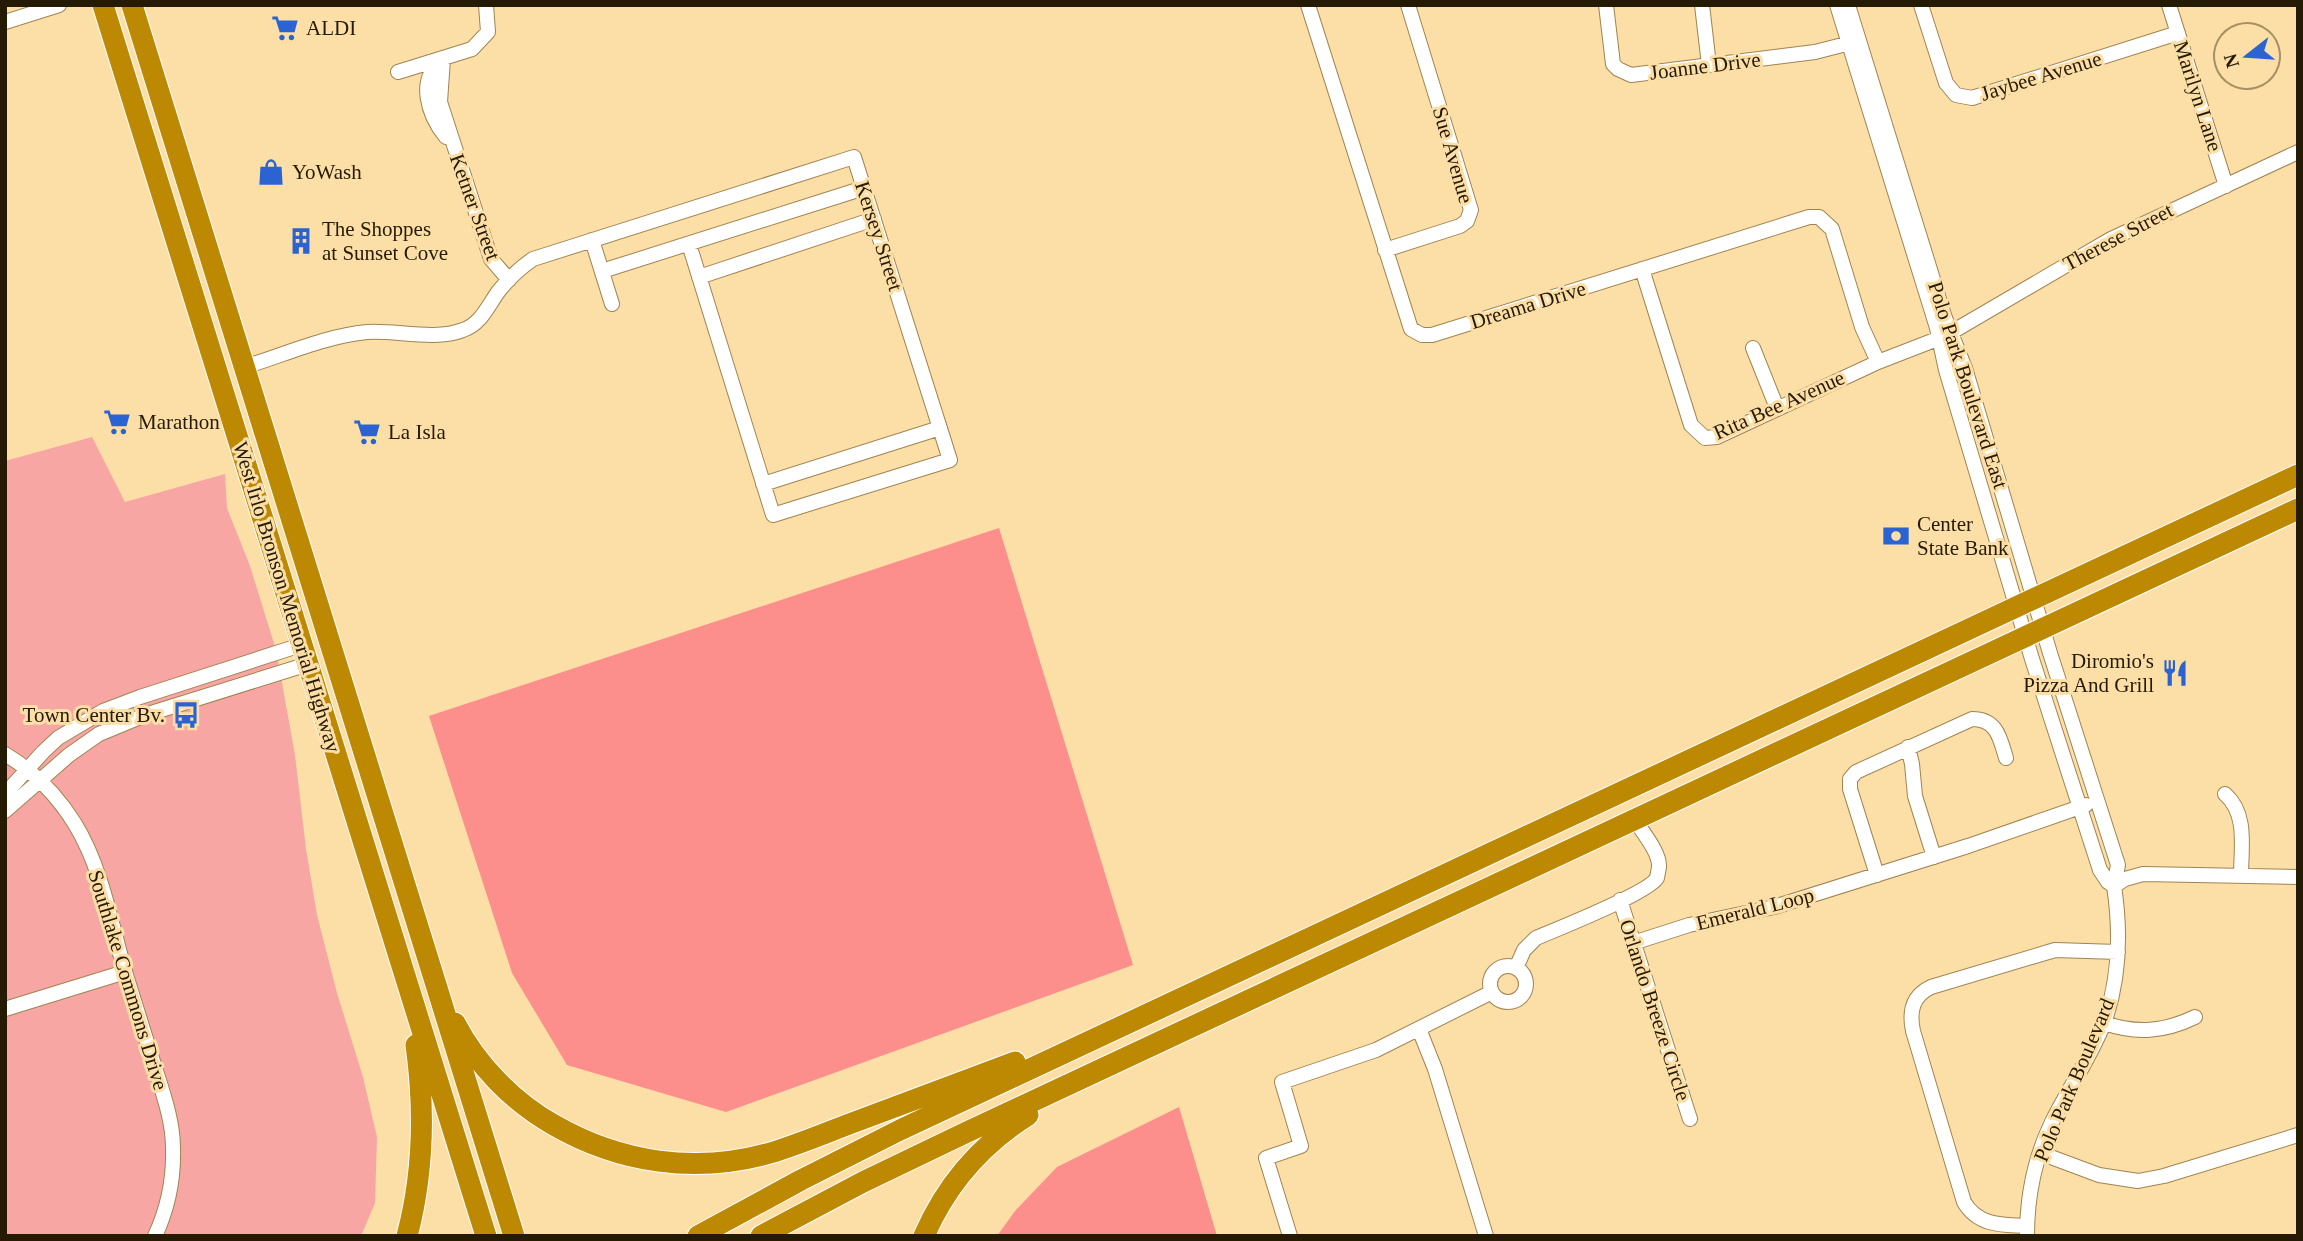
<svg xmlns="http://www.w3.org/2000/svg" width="2303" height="1241" viewBox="0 0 2303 1241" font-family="Georgia,serif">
	<rect width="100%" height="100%" fill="#fcdea7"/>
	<path fill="#f8a6a3" d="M 92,437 L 125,502 L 225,474 L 227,508 L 250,566 L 276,650 L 295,755 L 306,849 L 317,915 L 337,993 L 363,1077 L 377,1137 L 375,1203 L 361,1236 L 5,1236 L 5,461 Z"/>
	<path fill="#fc8e8c" d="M 999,528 L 1133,965 L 726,1112 L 567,1065 L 512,973 L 429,716 Z
		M 1179,1107 L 1217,1236 L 997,1236 L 1015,1211 L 1057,1167 Z"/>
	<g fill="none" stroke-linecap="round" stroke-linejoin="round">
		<defs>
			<path id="minor" d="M 1308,5 L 1411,329 L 1422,335 L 1432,335 L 1809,217 L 1819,217 L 1832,229 L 1862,327 L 1878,362
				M 1606,5 L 1613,64 L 1618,69 L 1631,75 L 1815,52 L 1858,41
				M 1702,5 L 1709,65
				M 1837,5 L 1937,328 L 1946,370 L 2032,659 L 2100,870 L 2108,882 L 2114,886 C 2121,932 2120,978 2104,1023 C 2090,1058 2069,1088 2052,1122 C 2035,1157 2027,1197 2027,1236
				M 1848,5 L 1945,318 L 1965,368 L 2050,653 L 2118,865 L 2114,886
				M 1921,5 L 1946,83 L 1956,95 L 1972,98 L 2178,33
				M 2169,5 L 2226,186
				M 5,22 L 59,5
				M 443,59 L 440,102 L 491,259 L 509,280
				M 443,60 C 416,79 428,115 446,137
				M 398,72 L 472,49 L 488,32 L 486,5
				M 592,240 L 612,304
				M 1385,250 L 1460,226 L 1467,221 L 1471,210 L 1408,5
				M 1642,269 L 1691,425 L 1705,438 L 1717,437 L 1878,362 L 1945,336 L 2111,239 L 2298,152
				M 602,271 L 864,188
				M 699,277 L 874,219
				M 1753,348 L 1777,408
				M 244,367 C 284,355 325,336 367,332 C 396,330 435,341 463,330 C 481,324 488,306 498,292 C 508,279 520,268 533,259 L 854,157 L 950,460 L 773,515 L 689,244
				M 763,484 L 940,428
				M 1908,747 L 1912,764 L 1915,796 L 1934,857
				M 5,754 C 35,772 57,795 75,824 C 103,870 111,925 126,975 C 136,1007 146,1039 156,1071 C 164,1096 173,1122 173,1148 C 174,1179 168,1208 155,1236
				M 5,794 L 43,752 L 58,738 L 103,711 L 140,697 L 301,645
				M 2225,794 C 2248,814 2241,848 2241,876
				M 5,811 L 69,755 L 99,734 L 145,715 L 308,664
				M 1877,875 L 1850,789 L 1850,779 L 1856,772 L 1972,719 C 1997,719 2000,738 2006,758
				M 2114,886 L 2125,879 L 2143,874 L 2298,877
				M 1620,900 L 1690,1119
				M 1633,943 L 1689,925 L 1774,907 L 1968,846 L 2086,805
				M1490 984a18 18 0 1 1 36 0a18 18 0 1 1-36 0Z
				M 1516,968 L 1524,950 L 1536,938 C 1557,929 1648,893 1657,878 C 1657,877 1659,868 1659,867 C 1660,852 1642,832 1635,820
				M 5,1009 L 125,972
				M 2104,1023 C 2136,1034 2164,1032 2195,1017
				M 1419,1029 L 1435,1069 L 1486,1236
				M 2040,1153 L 2099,1175 L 2138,1181 L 2164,1176 L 2298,1135
				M 2027,1226 C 2002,1225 1978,1226 1964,1202 L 1913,1031 C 1909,1012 1912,996 1931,987 L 2055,950 L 2118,952
				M 1290,1236 L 1266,1158 L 1301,1146 L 1282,1082 L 1376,1050 L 1492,992"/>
			<path id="highway" d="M 103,5 L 486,1236
				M 132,5 L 514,1236
				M 455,1023 C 477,1065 513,1102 554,1125 C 620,1163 696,1174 770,1153 C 800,1144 830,1131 860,1120 C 912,1101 963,1081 1015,1062
				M 407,1236 C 424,1172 425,1110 416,1045
				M 698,1236 L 801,1180 L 900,1130 L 2298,475
				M 761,1236 L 863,1182 L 967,1132 L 2298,509
				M 924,1236 C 946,1185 982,1144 1028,1115"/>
		</defs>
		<use href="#minor" stroke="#a08450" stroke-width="16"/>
		<use href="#highway" stroke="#fff" stroke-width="23"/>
		<use href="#minor" stroke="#fff" stroke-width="14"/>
		<use href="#highway" stroke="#bd8902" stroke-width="21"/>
	</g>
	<defs>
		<symbol id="supermarket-bare" viewBox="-9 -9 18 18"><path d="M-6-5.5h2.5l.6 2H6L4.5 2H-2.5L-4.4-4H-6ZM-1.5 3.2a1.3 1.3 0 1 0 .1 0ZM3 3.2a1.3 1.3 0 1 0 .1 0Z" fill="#2b64d2" stroke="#fcdea7" stroke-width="2.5" paint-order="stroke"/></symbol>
		<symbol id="shop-bare" viewBox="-9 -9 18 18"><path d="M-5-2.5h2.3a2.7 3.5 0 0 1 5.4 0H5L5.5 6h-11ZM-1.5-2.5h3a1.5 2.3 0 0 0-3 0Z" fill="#2b64d2" stroke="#fcdea7" stroke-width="2.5" paint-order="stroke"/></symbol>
		<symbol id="building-bare" viewBox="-9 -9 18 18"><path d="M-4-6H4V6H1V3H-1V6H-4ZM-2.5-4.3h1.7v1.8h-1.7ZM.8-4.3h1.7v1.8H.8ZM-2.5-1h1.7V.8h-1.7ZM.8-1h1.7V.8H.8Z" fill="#2b64d2" stroke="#fcdea7" stroke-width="2.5" paint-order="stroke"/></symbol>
		<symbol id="bank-bare" viewBox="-9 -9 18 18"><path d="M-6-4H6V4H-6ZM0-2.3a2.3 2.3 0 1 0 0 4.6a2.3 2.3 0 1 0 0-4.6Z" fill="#2b64d2" stroke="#fcdea7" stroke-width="2.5" paint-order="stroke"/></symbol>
		<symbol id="restaurant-bare" viewBox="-9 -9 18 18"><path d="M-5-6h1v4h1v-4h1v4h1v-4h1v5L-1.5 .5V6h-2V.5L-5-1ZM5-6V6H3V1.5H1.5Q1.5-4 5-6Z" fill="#2b64d2" stroke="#fcdea7" stroke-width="2.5" paint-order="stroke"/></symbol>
		<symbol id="bus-bare" viewBox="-9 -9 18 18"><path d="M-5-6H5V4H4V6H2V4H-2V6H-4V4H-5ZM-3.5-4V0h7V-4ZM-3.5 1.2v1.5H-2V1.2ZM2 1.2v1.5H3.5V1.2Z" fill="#2b64d2" stroke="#fcdea7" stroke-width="2.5" paint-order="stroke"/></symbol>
	</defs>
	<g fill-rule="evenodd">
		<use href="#supermarket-bare" x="266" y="9" width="38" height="38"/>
		<use href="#shop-bare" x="252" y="153" width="38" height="38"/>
		<use href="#building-bare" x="282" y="222" width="38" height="38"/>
		<use href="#supermarket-bare" x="98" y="403" width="38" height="38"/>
		<use href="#supermarket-bare" x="348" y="413" width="38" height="38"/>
		<use href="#bank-bare" x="1877" y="517" width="38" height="38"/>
		<use href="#restaurant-bare" x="2156" y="654" width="38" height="38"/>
		<use href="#bus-bare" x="167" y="696" width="38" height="38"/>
	</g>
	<g text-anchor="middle" stroke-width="6" stroke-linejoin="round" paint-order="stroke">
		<g font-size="21" fill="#251a04" stroke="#fcdea7" text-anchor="start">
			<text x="306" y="35">ALDI</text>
			<text x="292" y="179">YoWash</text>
			<text x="322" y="236">The Shoppes<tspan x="322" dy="24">at Sunset Cove</tspan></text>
			<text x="138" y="429">Marathon</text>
			<text x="388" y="439">La Isla</text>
			<text x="1917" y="531">Center<tspan x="1917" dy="24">State Bank</tspan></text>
			<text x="2154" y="668" text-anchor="end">Diromio's<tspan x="2154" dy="24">Pizza And Grill</tspan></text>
			<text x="165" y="722" text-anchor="end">Town Center Bv.</text>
		</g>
		<g font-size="21" fill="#251a04" stroke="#fcdea7">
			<text transform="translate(1705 66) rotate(-7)" y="7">Joanne Drive</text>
			<text transform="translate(2041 76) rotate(-17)" y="7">Jaybee Avenue</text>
			<text transform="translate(2198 96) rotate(72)" y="7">Marilyn Lane</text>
			<text transform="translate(1453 155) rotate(74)" y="7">Sue Avenue</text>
			<text transform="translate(475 207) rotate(70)" y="7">Ketner Street</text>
			<text transform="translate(879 236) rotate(72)" y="7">Kersey Street</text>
			<text transform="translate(2118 237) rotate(-28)" y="7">Therese Street</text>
			<text transform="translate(1528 305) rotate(-17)" y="7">Dreama Drive</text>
			<text transform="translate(1968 385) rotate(72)" y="7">Polo Park Boulevard East</text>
			<text transform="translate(1779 405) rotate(-24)" y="7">Rita Bee Avenue</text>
			<text transform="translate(287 597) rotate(73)" y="7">West Irlo Bronson Memorial Highway</text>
			<text transform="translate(1755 909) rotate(-14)" y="7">Emerald Loop</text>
			<text transform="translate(128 980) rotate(73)" y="7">Southlake Commons Drive</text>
			<text transform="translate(1655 1010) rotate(72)" y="7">Orlando Breeze Circle</text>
			<text transform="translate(2074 1080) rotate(-67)" y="7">Polo Park Boulevard</text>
		</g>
	</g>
	<rect width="2303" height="1241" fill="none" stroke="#251a04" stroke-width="14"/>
	<g transform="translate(2247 56) rotate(253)"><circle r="33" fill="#fcdea7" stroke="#a69066" stroke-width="2"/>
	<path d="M0-5L12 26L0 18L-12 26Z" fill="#2b64d2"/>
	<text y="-10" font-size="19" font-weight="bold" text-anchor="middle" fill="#251a04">N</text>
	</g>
</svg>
